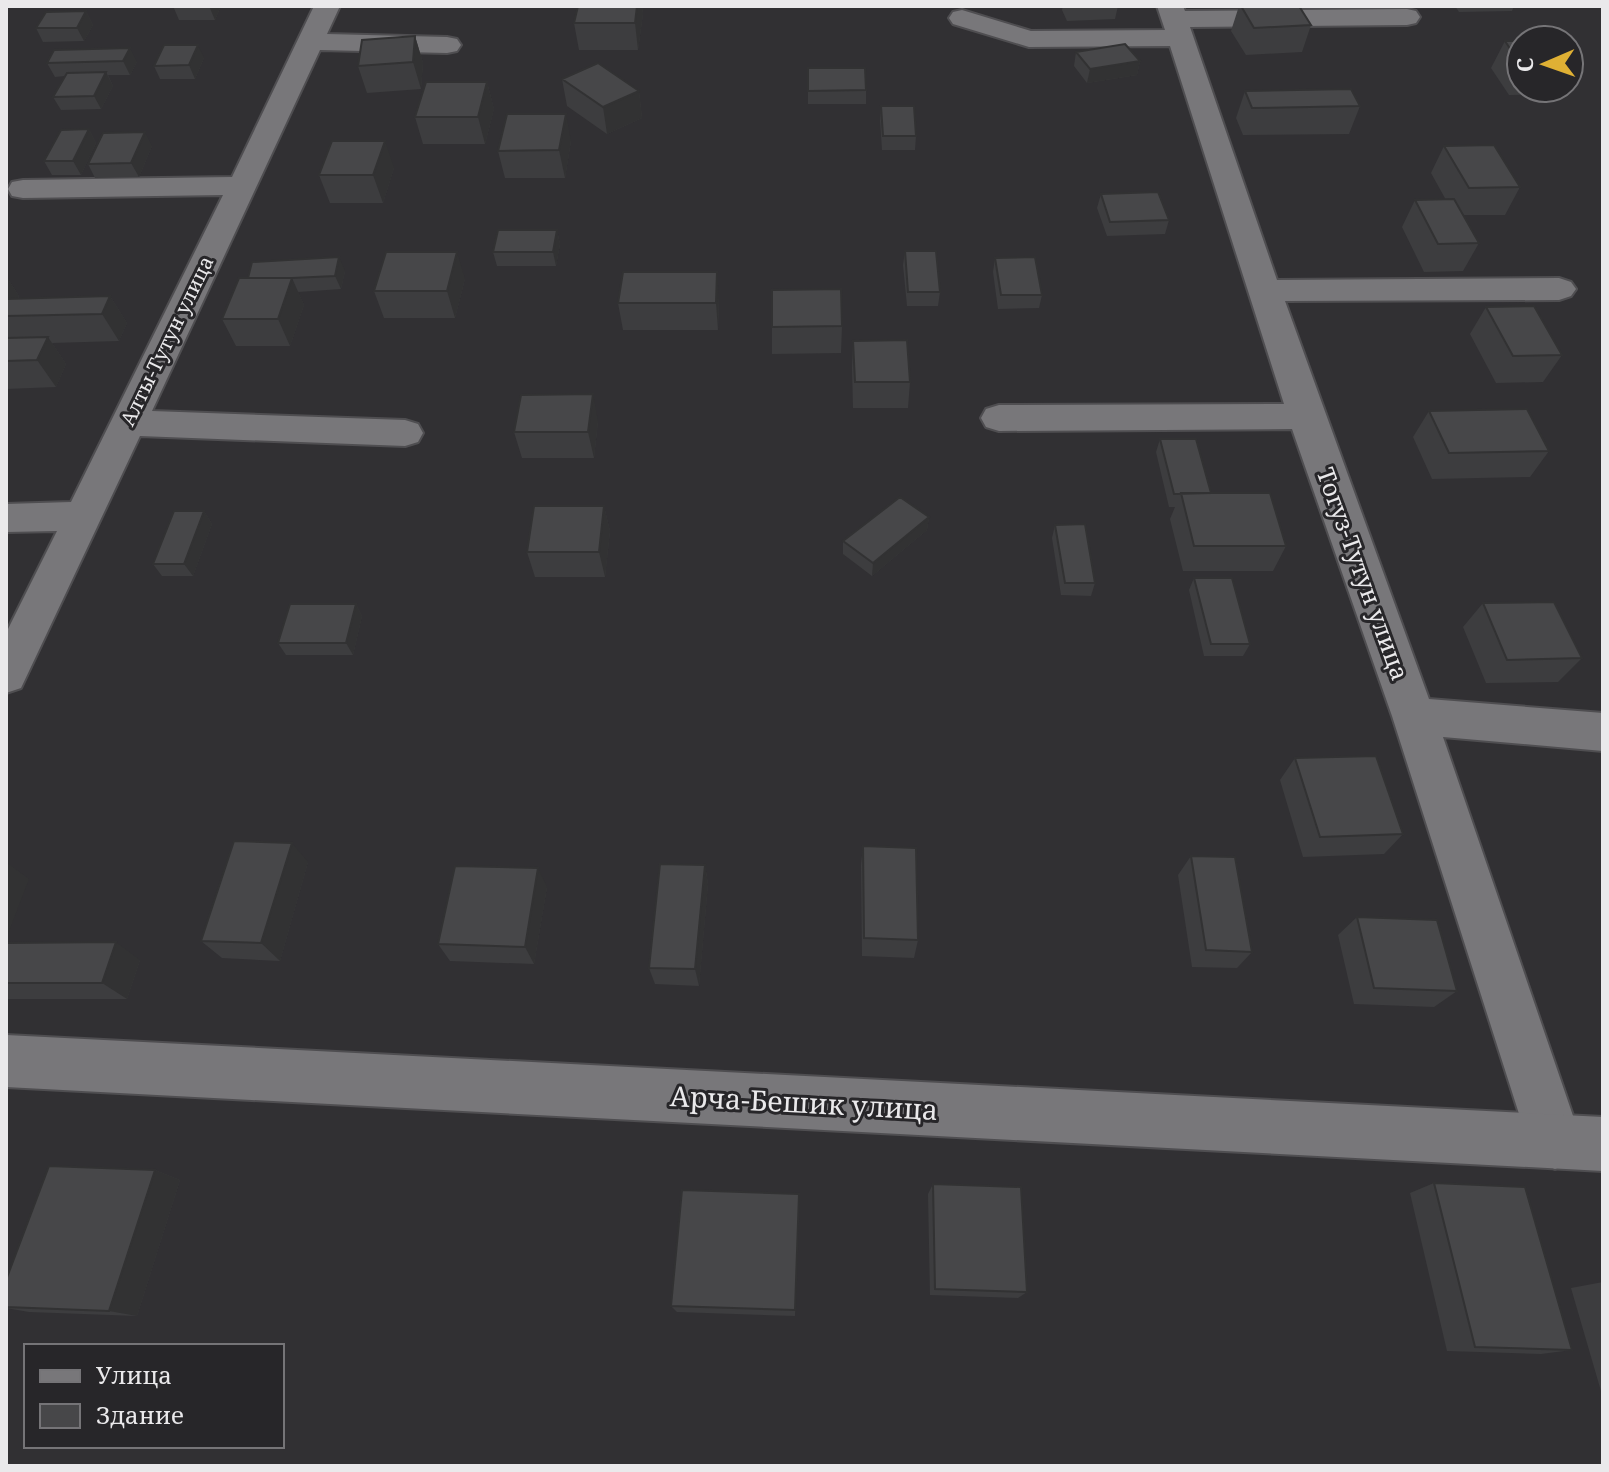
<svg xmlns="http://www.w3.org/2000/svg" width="1609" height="1472" viewBox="0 0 1609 1472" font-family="'Noto Serif',serif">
	<rect width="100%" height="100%" fill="#313033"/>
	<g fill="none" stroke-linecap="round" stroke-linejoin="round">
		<defs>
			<path id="minor" d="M 314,6 L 340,6 L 327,34 L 447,37 L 457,39 L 461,45 L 457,51 L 447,53 L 320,50 L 152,411 L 405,420 L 418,424 L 423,433 L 418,442 L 405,446 L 140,436 L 21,688 L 6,693 L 6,633 L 57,531 L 6,532 L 6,504 L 71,502 L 223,195 L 23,198 L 12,196 L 8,189 L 12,182 L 23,180 L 232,177 Z
				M 1157,6 L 1183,6 L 1185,11 L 1407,9 L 1416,11 L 1420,17 L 1416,23 L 1407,25 L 1190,27 L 1277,280 L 1559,278 L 1571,282 L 1576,289 L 1571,296 L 1559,300 L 1285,301 L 1429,699 L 1603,713 L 1603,751 L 1443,737 L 1582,1142 L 1574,1161 L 1555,1169 L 1536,1161 L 1528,1142 L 1392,716 L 1292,429 L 999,431 L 986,427 L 981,418 L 986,409 L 999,405 L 1284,404 L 1170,46 L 1029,47 L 953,24 L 949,18 L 953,12 L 962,10 L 1031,31 L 1165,30 Z"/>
			<path id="tertiary" d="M 6,1035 L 1603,1117 L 1603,1171 L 6,1087 Z"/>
		</defs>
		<use href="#minor" stroke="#4f4e51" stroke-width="4"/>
		<use href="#tertiary" stroke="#4f4e51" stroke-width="4"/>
		<use href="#minor" fill="#78777a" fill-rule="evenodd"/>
		<use href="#tertiary" fill="#78777a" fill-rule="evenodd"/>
	</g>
	<path fill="#3d3d3f" d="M 173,6 L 221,6 L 215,20 L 179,20 Z
		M 578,6 L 642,6 L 643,14 L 638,50 L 579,50 L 574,23 Z
		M 1063,6 L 1118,6 L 1115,19 L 1067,21 L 1062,10 Z
		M 1239,6 L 1299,6 L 1311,25 L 1302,52 L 1246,55 L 1231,31 Z
		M 1455,6 L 1514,6 L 1512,11 L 1459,12 Z
		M 86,11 L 93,25 L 84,41 L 43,42 L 36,28 Z
		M 415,36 L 423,63 L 421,89 L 367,93 L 358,66 Z
		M 1505,41 L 1521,41 L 1521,88 L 1569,88 L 1569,51 L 1581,67 L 1566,94 L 1509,95 L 1491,68 Z
		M 54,50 L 137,62 L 130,75 L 108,75 L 113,86 L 101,109 L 61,110 L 53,97 L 65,76 L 55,77 L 47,63 Z
		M 1076,52 L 1140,61 L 1137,75 L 1087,83 L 1074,66 Z
		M 204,58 L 195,79 L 160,79 L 154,66 Z
		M 808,68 L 866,90 L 866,104 L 808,104 Z
		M 562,79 L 639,91 L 642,118 L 607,134 L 567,106 Z
		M 487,82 L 494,109 L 485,144 L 423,144 L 415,117 Z
		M 1245,91 L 1360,106 L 1349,134 L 1243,135 L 1236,118 Z
		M 881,106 L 916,136 L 915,150 L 882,150 L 880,120 Z
		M 89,129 L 96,143 L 81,175 L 52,175 L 44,161 Z
		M 571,141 L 565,178 L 505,178 L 498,151 Z
		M 152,146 L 139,177 L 95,178 L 88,164 Z
		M 1444,146 L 1520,187 L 1505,215 L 1463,215 L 1479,243 L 1463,271 L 1424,272 L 1402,227 L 1415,200 L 1446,200 L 1431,173 Z
		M 394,168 L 383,203 L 330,203 L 319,175 Z
		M 1101,194 L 1169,220 L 1165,234 L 1107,236 L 1097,208 Z
		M 557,230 L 560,244 L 556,266 L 497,266 L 493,252 Z
		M 905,251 L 940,292 L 938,306 L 907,306 L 903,265 Z
		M 995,258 L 1042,295 L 1039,308 L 998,309 L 993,272 Z
		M 345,271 L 341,289 L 298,292 L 304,305 L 290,346 L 236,346 L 222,319 L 239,278 Z
		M 6,276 L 19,296 L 18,299 L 110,296 L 127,323 L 119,341 L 52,343 L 66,364 L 56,387 L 6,389 Z
		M 465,279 L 455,318 L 384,318 L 374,291 Z
		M 719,299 L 718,330 L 623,330 L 618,303 Z
		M 1486,307 L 1562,355 L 1543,382 L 1496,383 L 1470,334 Z
		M 842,326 L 841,353 L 772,354 L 772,327 Z
		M 853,341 L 910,382 L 908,408 L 853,408 L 852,368 Z
		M 1429,411 L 1549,451 L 1530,477 L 1432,479 L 1413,437 Z
		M 598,421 L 594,458 L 522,458 L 514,432 Z
		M 1160,439 L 1211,493 L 1286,546 L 1273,571 L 1183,571 L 1170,519 L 1175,507 L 1169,507 L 1156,452 Z
		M 604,506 L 610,531 L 605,577 L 535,577 L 527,552 Z
		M 204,511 L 212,524 L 193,576 L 162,576 L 153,564 Z
		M 929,517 L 927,530 L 872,576 L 843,554 L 843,541 Z
		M 1055,525 L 1095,583 L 1091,596 L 1061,595 L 1052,538 Z
		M 1194,578 L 1250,644 L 1243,656 L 1204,656 L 1189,590 Z
		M 1483,603 L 1582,658 L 1558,682 L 1486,683 L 1463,627 Z
		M 356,604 L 362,616 L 353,655 L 286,655 L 278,643 Z
		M 1295,758 L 1403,834 L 1384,854 L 1303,857 L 1280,780 Z
		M 863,846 L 918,940 L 914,958 L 862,956 L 861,865 Z
		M 1191,856 L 1252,952 L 1237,968 L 1192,967 L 1178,875 Z
		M 308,862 L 280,961 L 222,958 L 201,941 Z
		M 705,865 L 708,884 L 699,986 L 655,984 L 649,968 Z
		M 547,887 L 534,964 L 450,961 L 438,944 Z
		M 1357,917 L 1457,991 L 1434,1007 L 1354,1004 L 1338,935 Z
		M 6,943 L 140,960 L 127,999 L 6,999 Z
		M 155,1170 L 180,1180 L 137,1316 L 29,1312 L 6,1308 L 6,1280 Z
		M 1434,1183 L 1572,1350 L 1541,1354 L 1447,1351 L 1410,1193 Z
		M 933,1184 L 1027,1292 L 1018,1298 L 930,1295 L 928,1194 Z
		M 799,1204 L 795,1316 L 677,1312 L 671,1306 Z
		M 1603,1282 L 1603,1398 L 1571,1288 Z"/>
	<path fill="#323233" d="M 209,6 L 221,6 L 215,20 Z
		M 637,6 L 642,6 L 643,14 L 638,50 L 635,23 Z
		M 86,11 L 93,25 L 84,41 L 77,28 Z
		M 415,36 L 423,63 L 421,89 L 413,62 Z
		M 198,45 L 204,58 L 195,79 L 189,65 Z
		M 130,48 L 137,62 L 130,75 L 123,61 Z
		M 1140,61 L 1137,75 L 1087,83 L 1090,69 Z
		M 106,72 L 113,86 L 101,109 L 94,96 Z
		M 487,82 L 494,109 L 485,144 L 478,117 Z
		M 639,91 L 642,118 L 607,134 L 603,107 Z
		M 566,114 L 571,141 L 565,178 L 559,150 Z
		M 89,129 L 96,143 L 81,175 L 73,161 Z
		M 145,132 L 152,146 L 139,177 L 131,163 Z
		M 385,141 L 394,168 L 383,203 L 373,175 Z
		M 557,230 L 560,244 L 556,266 L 553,252 Z
		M 457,252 L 465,279 L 455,318 L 447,291 Z
		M 339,257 L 345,271 L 341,289 L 335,276 Z
		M 717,272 L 719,299 L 718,330 L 716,303 Z
		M 6,276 L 19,296 L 9,316 L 6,316 Z
		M 292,278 L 304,305 L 290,346 L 278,319 Z
		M 110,296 L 127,323 L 119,341 L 102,314 Z
		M 48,337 L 66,364 L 56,387 L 37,360 Z
		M 593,394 L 598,421 L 594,458 L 588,432 Z
		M 604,506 L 610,531 L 605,577 L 599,552 Z
		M 204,511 L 212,524 L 193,576 L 184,564 Z
		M 929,517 L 927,530 L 872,576 L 873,563 Z
		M 356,604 L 362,616 L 353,655 L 346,643 Z
		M 292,843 L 308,862 L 280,961 L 261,943 Z
		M 6,862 L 29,879 L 6,939 Z
		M 705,865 L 708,884 L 699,986 L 695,969 Z
		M 538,868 L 547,887 L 534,964 L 525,947 Z
		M 116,942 L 140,960 L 127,999 L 102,983 Z
		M 155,1170 L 180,1180 L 137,1316 L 109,1311 Z"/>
	<path fill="#474749" stroke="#323233" stroke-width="2" d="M 578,6 L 637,6 L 635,23 L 574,23 Z
		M 1241,6 L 1299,6 L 1311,25 L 1254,28 Z
		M 86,11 L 77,28 L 36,28 L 46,12 Z
		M 415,36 L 413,62 L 358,66 L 362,40 Z
		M 1505,41 L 1521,41 L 1521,65 Z
		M 1125,44 L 1140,61 L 1090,69 L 1076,52 Z
		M 164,45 L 198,45 L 189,65 L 154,66 Z
		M 130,48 L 123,61 L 47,63 L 54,50 Z
		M 1569,51 L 1581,67 L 1569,67 Z
		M 598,63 L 639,91 L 603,107 L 562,79 Z
		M 808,68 L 865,68 L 866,90 L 808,91 Z
		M 106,72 L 94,96 L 53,97 L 67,73 Z
		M 426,82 L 487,82 L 478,117 L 415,117 Z
		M 1351,89 L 1360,106 L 1252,108 L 1245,91 Z
		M 881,106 L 914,106 L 916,136 L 883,136 Z
		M 507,114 L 566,114 L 559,150 L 498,151 Z
		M 89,129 L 73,161 L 44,161 L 61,130 Z
		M 145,132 L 131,163 L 88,164 L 103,133 Z
		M 332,141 L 385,141 L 373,175 L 319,175 Z
		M 1494,145 L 1520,187 L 1469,188 L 1444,146 Z
		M 1158,192 L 1169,220 L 1110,222 L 1101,194 Z
		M 1454,199 L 1479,243 L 1438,244 L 1415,200 Z
		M 498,230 L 557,230 L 553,252 L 493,252 Z
		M 905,251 L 936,251 L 940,292 L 908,292 Z
		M 386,252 L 457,252 L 447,291 L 374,291 Z
		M 339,257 L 335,276 L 292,278 L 248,278 L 252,262 Z
		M 1035,257 L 1042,295 L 1001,295 L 995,258 Z
		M 623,272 L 717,272 L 716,303 L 618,303 Z
		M 239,278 L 292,278 L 278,319 L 222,319 Z
		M 841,289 L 842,326 L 772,327 L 772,290 Z
		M 110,296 L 102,314 L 6,316 L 6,299 Z
		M 1534,306 L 1562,355 L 1513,356 L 1486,307 Z
		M 48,337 L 37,360 L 6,361 L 6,338 Z
		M 907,340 L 910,382 L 855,382 L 853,341 Z
		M 593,394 L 588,432 L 514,432 L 521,395 Z
		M 1527,409 L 1549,451 L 1449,453 L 1429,411 Z
		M 1160,439 L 1196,439 L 1211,493 L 1174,494 Z
		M 1181,493 L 1270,493 L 1286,546 L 1194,546 Z
		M 900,497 L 929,517 L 873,563 L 843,541 Z
		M 534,506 L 604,506 L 599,552 L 527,552 Z
		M 174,511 L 204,511 L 184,564 L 153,564 Z
		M 1085,524 L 1095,583 L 1065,583 L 1055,525 Z
		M 1194,578 L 1232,578 L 1250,644 L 1211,644 Z
		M 1554,602 L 1582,658 L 1507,660 L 1483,603 Z
		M 290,604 L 356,604 L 346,643 L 278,643 Z
		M 1376,756 L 1403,834 L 1320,837 L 1295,758 Z
		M 234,841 L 292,843 L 261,943 L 201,941 Z
		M 863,846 L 916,848 L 918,940 L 864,938 Z
		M 1191,856 L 1235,857 L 1252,952 L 1206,950 Z
		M 660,864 L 705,865 L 695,969 L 649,968 Z
		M 455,866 L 538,868 L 525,947 L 438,944 Z
		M 1357,917 L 1437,920 L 1457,991 L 1374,988 Z
		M 116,942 L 102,983 L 6,983 L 6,943 Z
		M 49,1166 L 155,1170 L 109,1311 L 6,1307 L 6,1280 Z
		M 1434,1183 L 1525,1187 L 1572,1350 L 1475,1347 Z
		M 933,1184 L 1021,1187 L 1027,1292 L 935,1289 Z
		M 682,1190 L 799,1194 L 795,1310 L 671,1306 Z"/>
	<g text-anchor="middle" stroke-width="6" stroke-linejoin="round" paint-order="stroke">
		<g font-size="20" fill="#eae9eb" stroke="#272629">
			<text transform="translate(167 341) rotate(-64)" y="7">Алты-Тутун улица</text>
		</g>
		<g font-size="24" fill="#eae9eb" stroke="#272629">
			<text transform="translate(1362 574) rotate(70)" y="8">Тогуз-Тутун улица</text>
		</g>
		<g font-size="28" fill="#eae9eb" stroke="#272629">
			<text transform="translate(804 1103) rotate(3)" y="10">Арча-Бешик улица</text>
		</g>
	</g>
	<rect width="1609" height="1472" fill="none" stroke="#eae9eb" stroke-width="16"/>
	<rect x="24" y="1344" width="260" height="104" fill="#272629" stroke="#757477" stroke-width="2"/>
	<rect x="40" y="1370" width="40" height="12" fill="#78777a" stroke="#757477" stroke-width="2"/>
	<text x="96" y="1384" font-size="24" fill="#eae9eb">Улица</text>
	<rect x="40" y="1404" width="40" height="24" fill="#474749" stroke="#757477" stroke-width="2"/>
	<text x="96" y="1424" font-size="24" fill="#eae9eb">Здание</text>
	<g transform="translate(1545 64) rotate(268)"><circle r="38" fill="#272629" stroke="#757477" stroke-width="2"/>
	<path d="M0-6L14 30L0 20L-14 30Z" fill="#dfb034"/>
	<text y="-12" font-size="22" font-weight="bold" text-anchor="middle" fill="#eae9eb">С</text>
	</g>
</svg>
